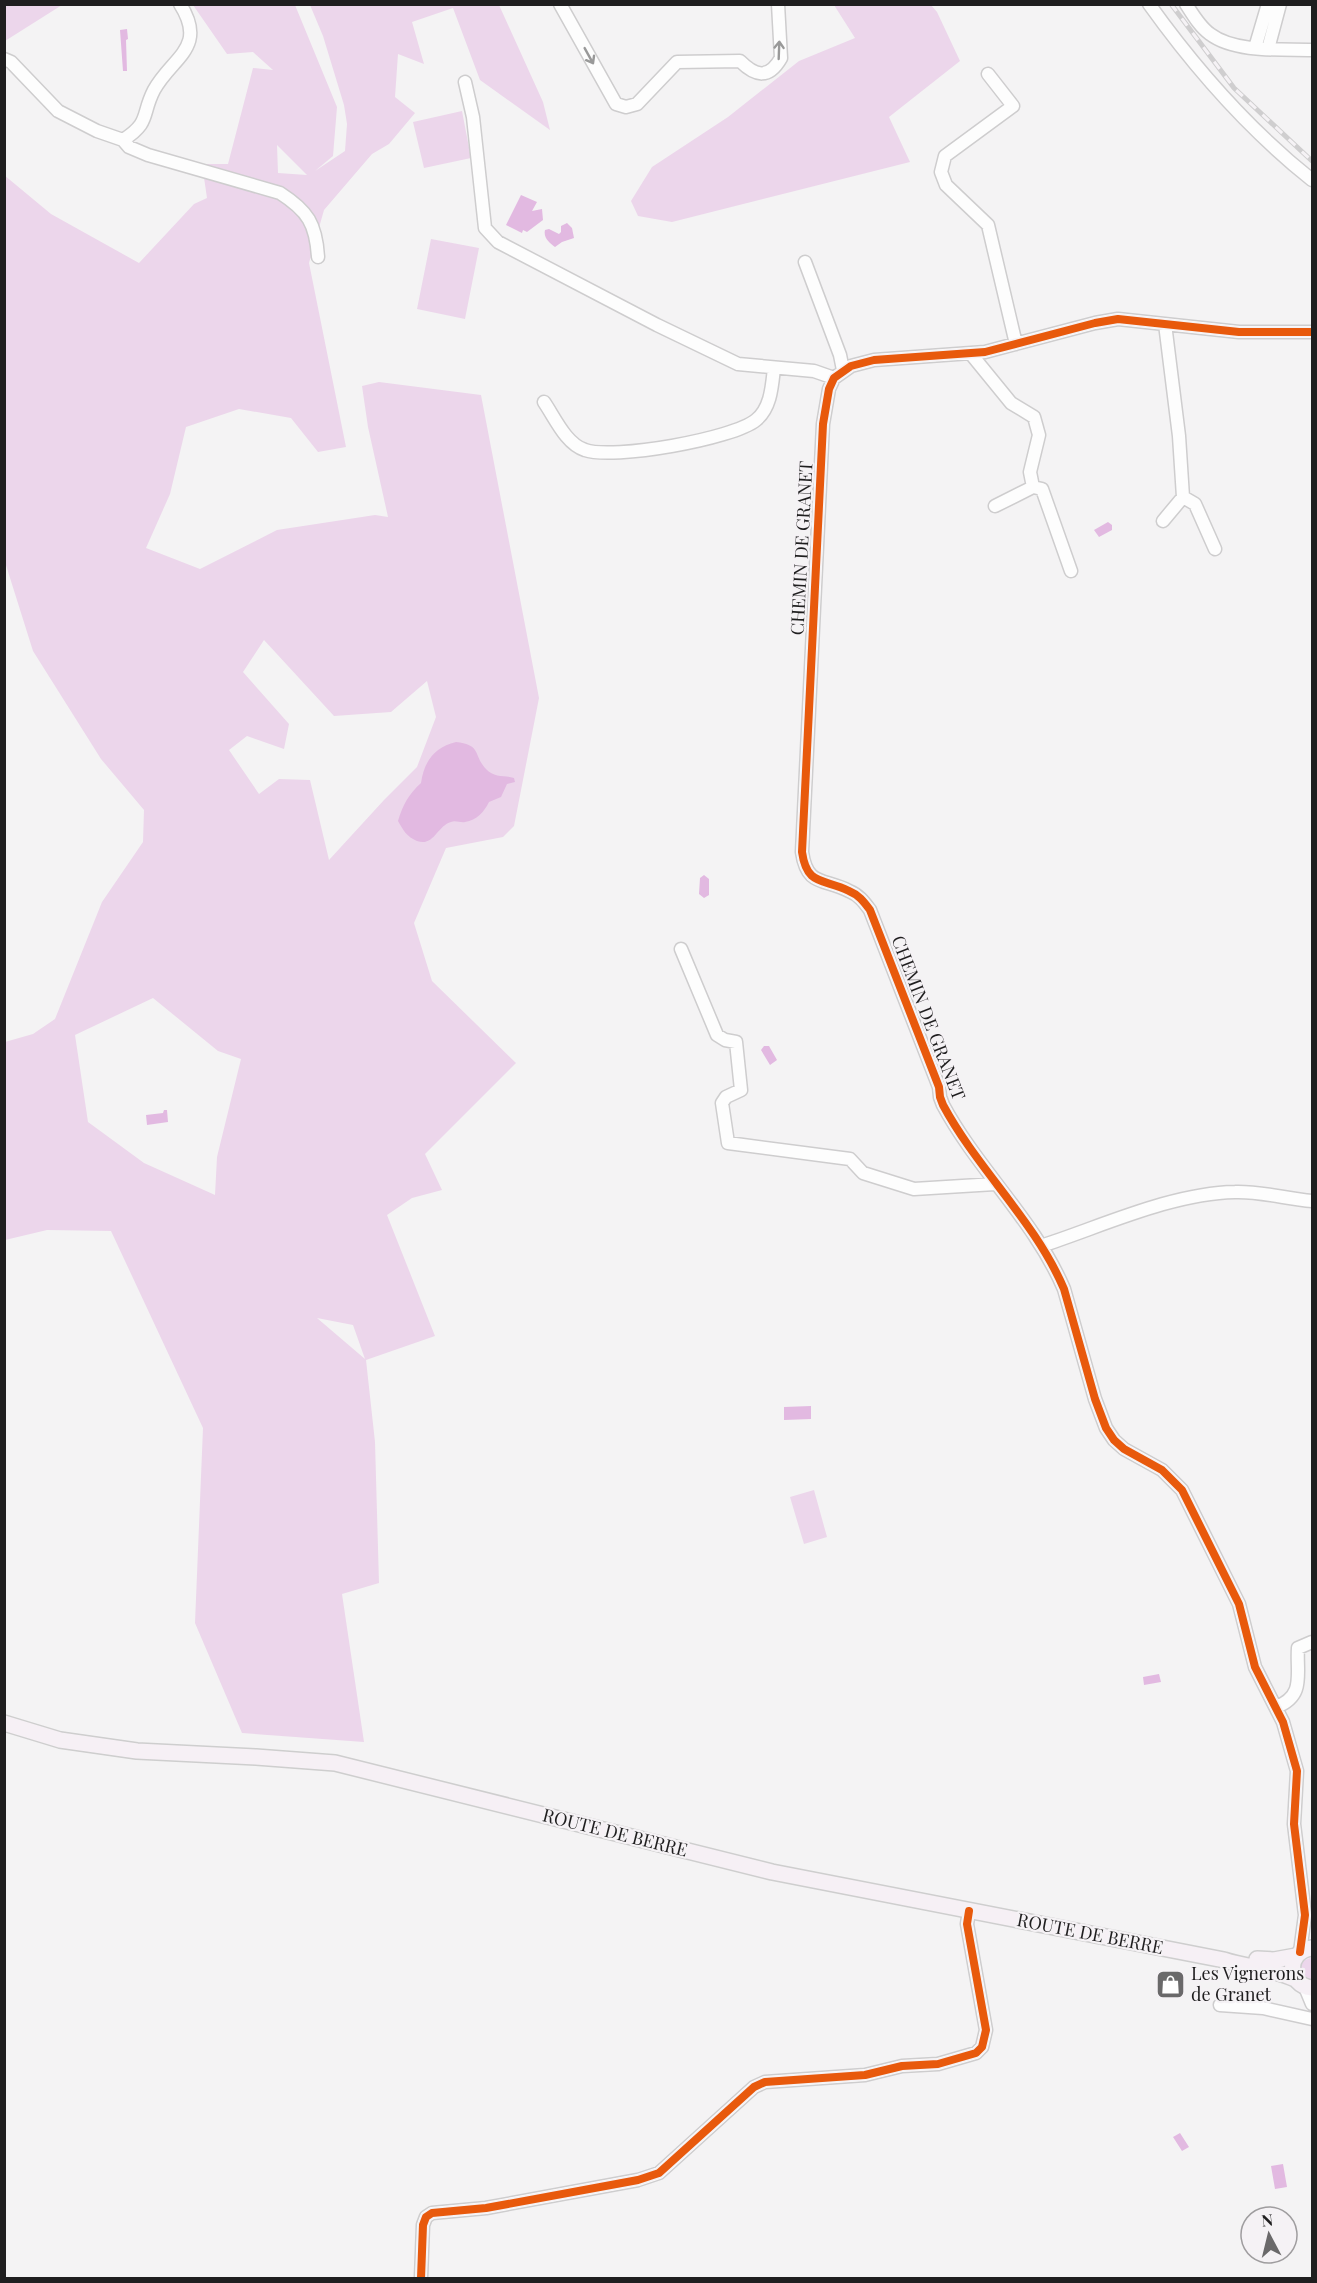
<svg xmlns="http://www.w3.org/2000/svg" width="1317" height="2283" viewBox="0 0 1317 2283" font-family="'Playfair Display',serif">
	<rect width="100%" height="100%" fill="#f4f3f4"/>
	<path fill="#ecd6eb" fill-rule="evenodd" d="M 5,4 L 62,4 L 62,5 L 5,41 Z
		M 193,5 L 295,5 L 337,107 L 333,156 L 315,171 L 345,151 L 347,124 L 344,105 L 323,36 L 310,5 L 499,5 L 543,102 L 550,130 L 480,80 L 453,8 L 412,22 L 424,64 L 398,54 L 395,97 L 415,113 L 389,144 L 372,154 L 324,210 L 309,263 L 346,447 L 318,452 L 291,418 L 239,409 L 186,427 L 170,494 L 146,548 L 200,569 L 277,530 L 375,515 L 388,517 L 368,427 L 362,386 L 379,382 L 481,395 L 539,698 L 514,826 L 503,837 L 446,848 L 414,923 L 432,981 L 516,1063 L 425,1154 L 442,1190 L 412,1198 L 387,1215 L 435,1336 L 366,1360 L 375,1442 L 379,1583 L 342,1594 L 364,1742 L 242,1733 L 195,1623 L 203,1428 L 111,1231 L 47,1230 L 5,1240 L 5,1042 L 33,1034 L 55,1019 L 102,902 L 143,842 L 144,810 L 101,759 L 33,651 L 5,562 L 4,175 L 51,214 L 139,263 L 194,204 L 207,198 L 202,164 L 228,164 L 253,68 L 273,70 L 253,52 L 227,54 ZM 277,145 L 307,175 L 278,173 ZM 264,640 L 334,716 L 391,712 L 427,681 L 436,717 L 417,767 L 384,800 L 329,860 L 310,780 L 279,779 L 259,794 L 229,750 L 247,736 L 284,749 L 289,724 L 243,672 ZM 153,998 L 218,1051 L 241,1059 L 217,1157 L 215,1195 L 144,1163 L 88,1122 L 75,1035 ZM 317,1318 L 353,1325 L 365,1359 Z
		M 834,5 L 931,5 L 937,12 L 960,61 L 889,117 L 910,162 L 672,222 L 638,216 L 631,201 L 652,167 L 728,117 L 799,61 L 855,38 Z
		M 462,111 L 471,158 L 424,168 L 413,122 Z
		M 431,239 L 479,248 L 465,319 L 417,309 Z
		M 814,1490 L 827,1537 L 804,1544 L 790,1497 Z
		M 1312,1957 L 1312,1981 C 1302,1979 1298,1971 1303,1961 Z"/>
	<path fill="#e2b9e1" d="M 127,29 L 128,39 L 126,40 L 127,71 L 123,71 L 120,30 Z
		M 521,195 L 537,202 L 532,211 L 542,209 L 543,220 L 527,232 L 523,230 L 522,233 L 506,225 Z
		M 567,223 L 572,228 L 574,238 L 562,242 L 555,247 C 550,243 543,238 545,230 L 549,229 L 559,234 L 561,232 L 561,226 Z
		M 1108,522 L 1112,525 L 1112,530 L 1099,537 L 1094,530 Z
		M 456,742 C 482,745 473,755 486,769 C 494,778 504,775 514,778 L 515,782 L 507,784 L 501,797 L 489,802 C 484,812 477,820 465,822 C 461,823 455,820 451,822 C 437,826 434,847 417,841 C 407,837 403,830 398,821 C 403,804 409,794 421,783 C 424,761 435,747 456,742 Z
		M 704,875 L 709,879 L 709,895 L 704,898 L 699,894 L 700,878 Z
		M 764,1046 L 769,1046 L 777,1060 L 770,1065 L 761,1050 Z
		M 164,1110 L 167,1110 L 168,1122 L 147,1125 L 146,1115 L 163,1113 Z
		M 811,1406 L 811,1419 L 784,1420 L 784,1407 Z
		M 1159,1674 L 1161,1682 L 1144,1685 L 1143,1677 Z
		M 1180,2133 L 1189,2147 L 1182,2151 L 1173,2137 Z
		M 1283,2164 L 1287,2187 L 1275,2189 L 1271,2166 Z"/>
	<g fill="none" stroke-linecap="round" stroke-linejoin="round">
		<defs>
			<path id="minor" d="M 560,4 L 616,104 L 626,107 L 637,104 L 677,62 L 740,61 C 756,77 769,79 781,58 L 778,4
				M 1149,4 C 1197,71 1248,129 1312,180
				M 1186,4 C 1193,15 1200,27 1210,34 C 1235,53 1282,49 1312,50
				M 1255,48 L 1268,4
				M 1268,49 L 1280,4
				M 4,59 L 11,62 L 58,111 L 97,131 L 123,140 L 129,147 L 148,155 L 280,193 C 308,211 316,224 318,257
				M 988,74 L 1013,106 L 945,156 L 941,172 L 946,185 L 988,225 L 1016,344
				M 465,82 L 473,117 L 485,228 L 498,242 L 657,325 L 738,364 L 814,371 L 834,378
				M 123,140 C 151,122 141,115 154,90 C 172,57 208,48 180,4
				M 805,262 L 840,355 L 843,370
				M 1165,324 L 1179,436 L 1183,497 L 1195,504 L 1215,549
				M 971,354 L 1011,403 L 1034,417 L 1039,435 L 1030,472 L 1033,487 L 995,506
				M 544,402 C 555,418 566,444 585,450 C 613,460 733,439 756,420 C 771,408 772,386 774,368
				M 1033,487 L 1042,489 L 1071,571
				M 1163,521 L 1183,497
				M 681,949 L 717,1035 L 725,1040 L 736,1042 L 741,1090 L 726,1097 L 722,1103 L 728,1143 L 850,1159 L 863,1173 L 914,1189 L 995,1184
				M 1041,1246 C 1100,1227 1172,1193 1235,1192 C 1260,1191 1287,1199 1312,1201
				M 1276,1707 C 1306,1696 1296,1673 1298,1648 L 1312,1642
				M 1300,1952 L 1305,1915 L 1294,1824 L 1297,1771 L 1283,1722 L 1255,1667 L 1239,1604 L 1182,1490 L 1162,1470 L 1124,1449 L 1114,1440 L 1106,1428 L 1095,1399 L 1064,1289 C 1035,1221 978,1170 943,1105 L 940,1097 L 939,1087 L 870,910 C 864,902 859,895 849,891 C 824,878 807,887 802,852 L 823,424 L 829,389 L 834,378 L 851,366 L 874,360 L 985,352 L 1095,323 L 1118,319 L 1239,332 L 1312,332
				M 1305,1987 L 1312,2004
				M 1220,2005 L 1263,2008 L 1312,2019
				M 421,2278 L 423,2225 L 426,2217 L 432,2213 L 486,2208 L 638,2180 L 659,2173 L 754,2087 L 765,2082 L 865,2075 L 902,2066 L 938,2064 L 976,2053 L 982,2047 L 986,2030 L 967,1924 L 969,1911"/>
			<path id="major" d="M 4,1723 L 60,1740 L 137,1751 L 256,1757 L 335,1763 L 772,1872 L 1224,1960 C 1248,1968 1272,1968 1295,1979
				M 1312,1948 C 1286,1951 1286,1985 1312,1988
				M 1257,1959 L 1274,1960 L 1296,1956"/>
		</defs>
		<use href="#minor" stroke="#cecdce" stroke-width="15"/>
		<use href="#major" stroke="#cecece" stroke-width="18"/>
		<use href="#minor" stroke="#fdfdfd" stroke-width="12"/>
		<use href="#major" stroke="#f6f0f5" stroke-width="15"/>
		<defs>
			<path id="rail" d="M 1171,4 L 1234,88 L 1312,161"/>
		</defs>
		<use href="#rail" stroke="#cfcecf" stroke-width="5"/>
		<use href="#rail" stroke="#f5f2f5" stroke-width="3" stroke-dasharray="9" stroke-linecap="butt"/>
		<defs>
			<path id="cycleway" d="M 1300,1952 L 1305,1915 L 1294,1824 L 1297,1771 L 1283,1722 L 1255,1667 L 1239,1604 L 1182,1490 L 1162,1470 L 1124,1449 L 1114,1440 L 1106,1428 L 1095,1399 L 1064,1289 C 1035,1221 978,1170 943,1105 L 940,1097 L 939,1087 L 870,910 C 864,902 859,895 849,891 C 824,878 807,887 802,852 L 823,424 L 829,389 L 834,378 L 851,366 L 874,360 L 985,352 L 1095,323 L 1118,319 L 1239,332 L 1312,332
				M 421,2278 L 423,2225 L 426,2217 L 432,2213 L 486,2208 L 638,2180 L 659,2173 L 754,2087 L 765,2082 L 865,2075 L 902,2066 L 938,2064 L 976,2053 L 982,2047 L 986,2030 L 967,1924 L 969,1911"/>
		</defs>
		<use href="#cycleway" stroke="#f5f2f5" stroke-width="11"/>
		<use href="#cycleway" stroke="#e8590c" stroke-width="8"/>
	</g>
	<defs><path id="oneway-shaft" d="M-6 0H5M1.5-3L5.5 0L1.5 3" fill="none" stroke-width="1.6" stroke-linecap="round" stroke-linejoin="round" transform="scale(1.5)"/></defs>
	<g stroke="#999">
		<use href="#oneway-shaft" transform="translate(779 50) rotate(-88)"/>
		<use href="#oneway-shaft" transform="translate(589 56) rotate(61)"/>
	</g>
	<defs>
		<symbol id="shop-square" viewBox="-11 -11 22 22"><rect x="-9" y="-9" width="18" height="18" rx="4" fill="#6a696a" stroke="#f5f2f5"/><path d="M-5-2.5h2.3a2.7 3.5 0 0 1 5.4 0H5L5.5 6h-11ZM-1.5-2.5h3a1.5 2.3 0 0 0-3 0Z" fill="#fff"/></symbol>
	</defs>
	<g fill-rule="evenodd">
		<use href="#shop-square" x="1154" y="1968" width="33" height="33"/>
	</g>
	<g text-anchor="middle" stroke-width="4.5" stroke-linejoin="round" paint-order="stroke">
		<g font-size="18" fill="#1f1e1f" stroke="#f5f2f5">
			<text transform="translate(802 548) rotate(-87)" y="6">CHEMIN DE GRANET</text>
			<text transform="translate(928 1018) rotate(69)" y="6">CHEMIN DE GRANET</text>
			<text transform="translate(615 1833) rotate(14)" y="6">ROUTE DE BERRE</text>
			<text transform="translate(1090 1934) rotate(11)" y="6">ROUTE DE BERRE</text>
		</g>
		<g font-size="18" fill="#1f1e1f" stroke="#f5f2f5" text-anchor="start">
			<text x="1191" y="1980">Les Vignerons<tspan x="1191" dy="21">de Granet</tspan></text>
		</g>
	</g>
	<rect width="1317" height="2283" fill="none" stroke="#1f1e1f" stroke-width="12"/>
	<g transform="translate(1269 2235) rotate(353)"><circle r="28" fill="#f5f2f5" stroke="#9f9d9f" stroke-width="1.5"/>
	<path d="M0-4.5L10 22L0 15L-10 22Z" fill="#6a696a"/>
	<text y="-9" font-size="16" font-weight="bold" text-anchor="middle" fill="#1f1e1f">N</text>
	</g>
</svg>
